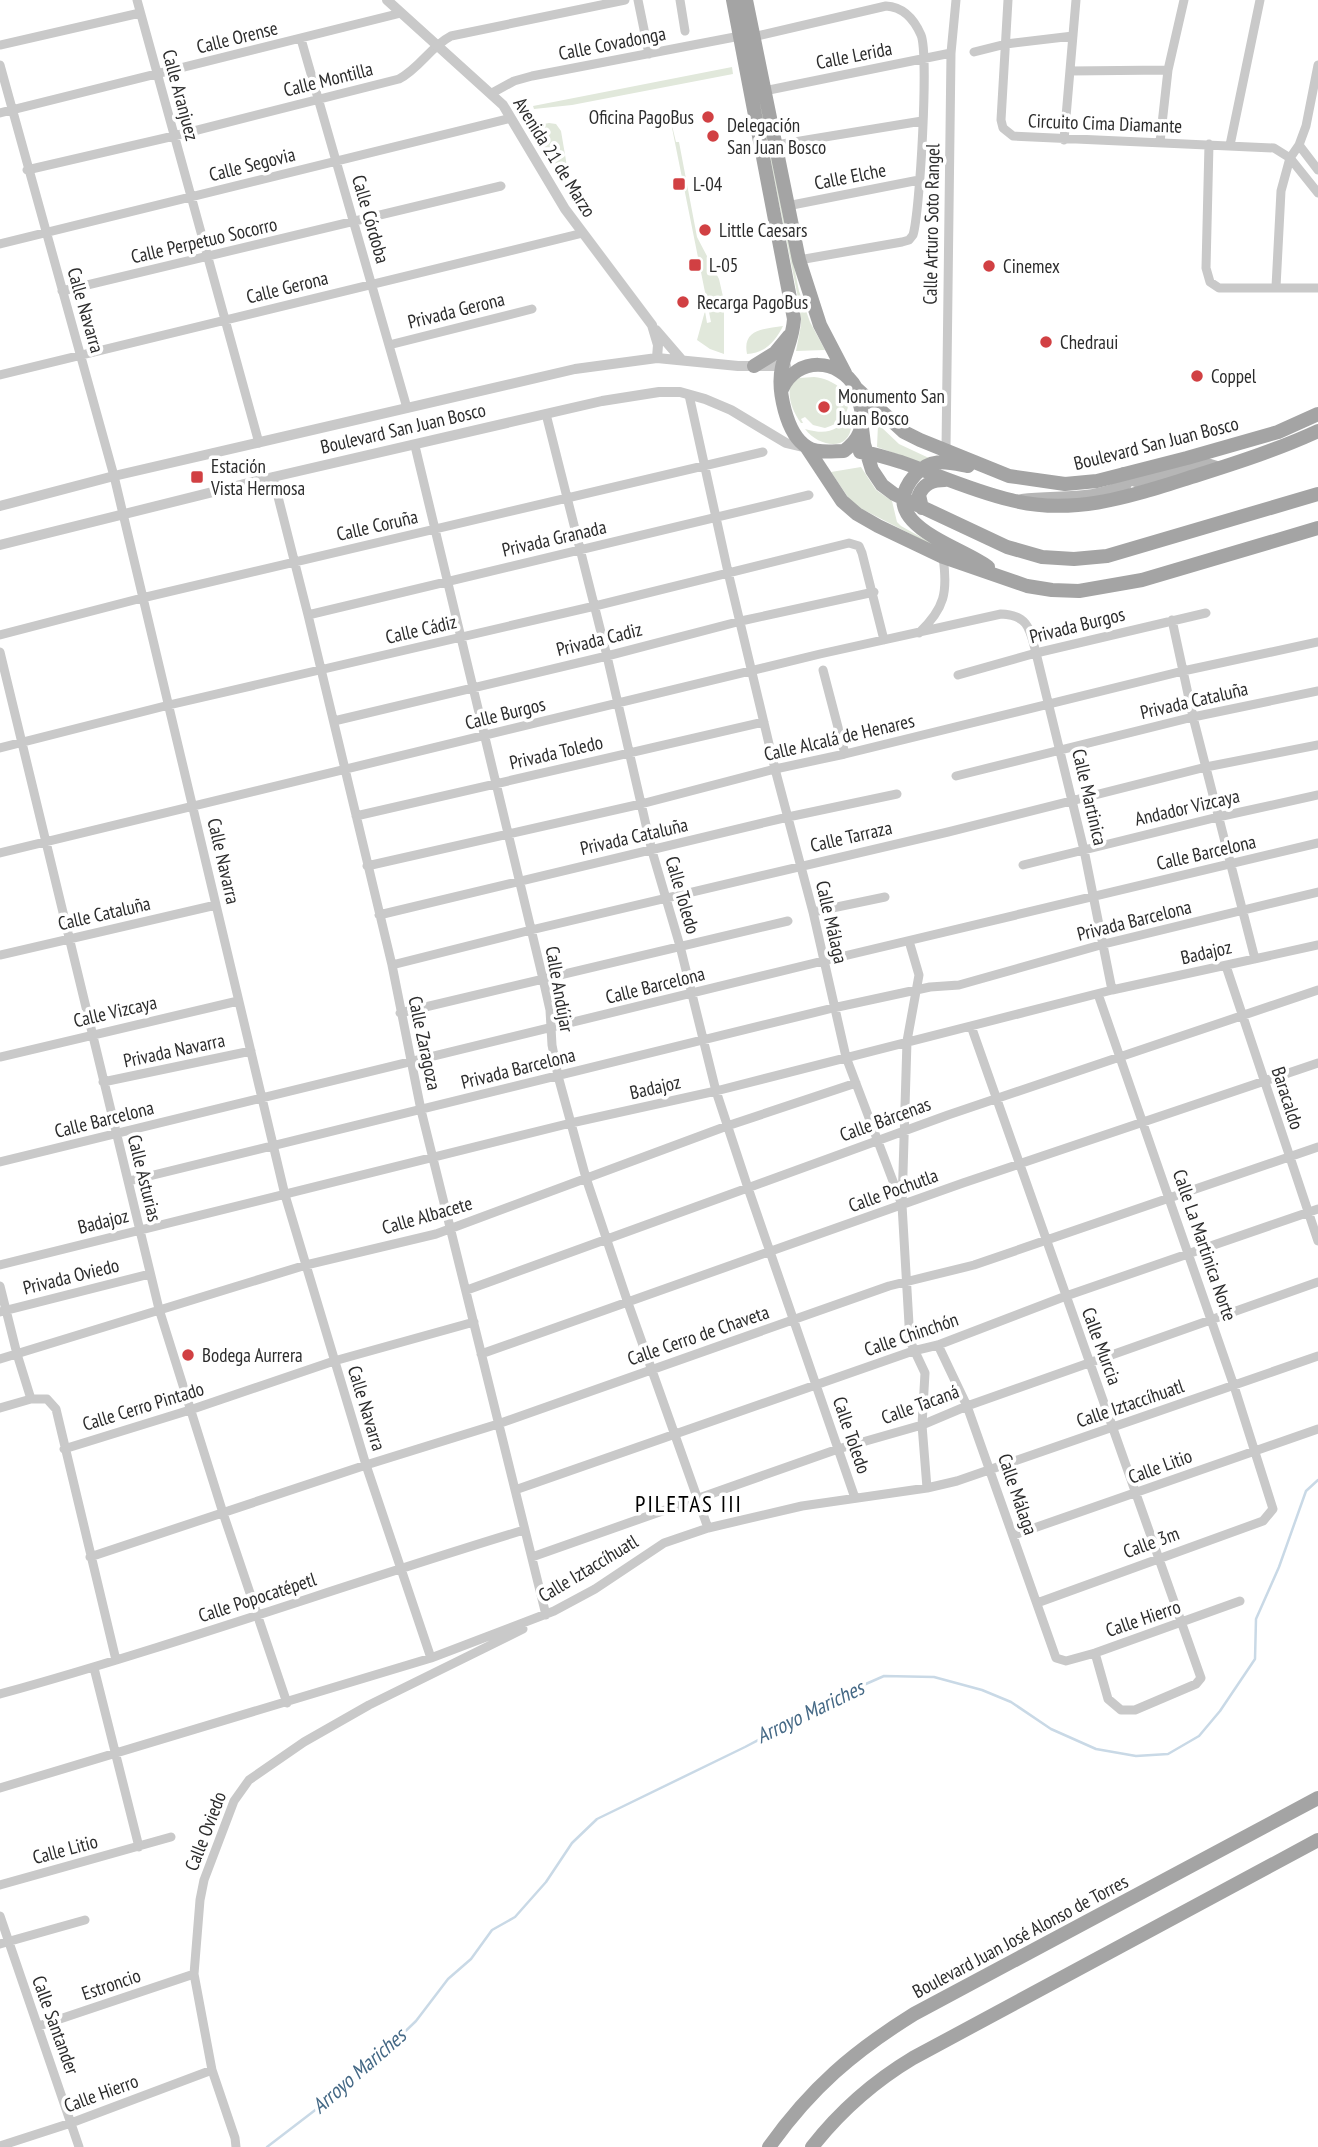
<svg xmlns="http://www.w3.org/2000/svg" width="1318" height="2147" viewBox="0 0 1318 2147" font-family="'PT Sans Narrow',sans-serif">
	<rect width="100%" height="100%" fill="#fff"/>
	<path fill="#e1e8db" d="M 732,67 L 733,74 L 572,105 L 534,109 L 533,106 Z
		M 756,87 L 758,88 L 799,291 L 810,322 L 825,350 L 796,351 L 801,325 L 799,303 Z
		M 669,113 L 676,142 L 679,142 L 697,237 L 719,279 L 724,301 L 724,354 L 710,349 L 697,340 L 705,311 L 707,323 L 711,322 Z
		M 549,123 L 556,124 L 561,131 L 572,196 L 536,135 L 544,124 Z
		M 783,326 C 776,341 764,354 747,354 C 742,329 764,329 783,326 Z
		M 814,377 C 850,381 863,416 825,428 L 813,425 L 805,417 L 801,419 L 803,423 L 801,423 C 793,412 788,400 790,385 L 799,378 Z
		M 850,415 C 858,451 822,451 805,429 C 826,435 837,432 850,415 Z
		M 878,424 L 899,444 L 929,458 L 919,462 L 877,447 Z
		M 861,467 L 876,490 L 892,501 L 897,522 L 901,526 L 967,563 L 860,508 L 850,500 L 831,472 Z"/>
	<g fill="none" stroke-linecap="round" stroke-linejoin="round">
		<path stroke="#c9d9e6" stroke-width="2.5" d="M 267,2147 L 357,2078 L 416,2021 L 448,1979 L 471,1959 L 492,1930 L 515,1917 L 546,1882 L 572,1843 L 597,1819 L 745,1747 L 859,1687 L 884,1676 L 934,1677 L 982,1690 L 1011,1702 L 1051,1729 L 1096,1749 L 1136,1756 L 1168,1754 L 1199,1736 L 1220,1711 L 1255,1659 L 1256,1619 L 1279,1567 L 1306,1491 L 1318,1480"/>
		<path stroke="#c9c9c9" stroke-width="9" d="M 137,0 L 259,443
			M 638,0 L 649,54
			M 680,0 L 685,31
			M 1008,0 L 1001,120 L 1003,128 L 1013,136 L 1274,148 L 1290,158 L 1318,193
			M 753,37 L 886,6 C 904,7 914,19 921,35 C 929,54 920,212 913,235 L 909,240 L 902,242 L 799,260
			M 301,39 L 407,408
			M 0,45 L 140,13
			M 974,52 L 1006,44 L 1073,36
			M 0,65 L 114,476 L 285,1195 L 366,1465 L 431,1658
			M 1070,71 L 1168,70
			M 764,91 L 951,53
			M 492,93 L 514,81 L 532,76 L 740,36
			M 0,113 L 401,13
			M 1064,140 L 1076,0
			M 1160,142 L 1168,70 L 1184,0
			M 1209,144 L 1206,268 L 1210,282 L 1219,288 L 1318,288
			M 776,145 L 922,121
			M 1230,145 L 1260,0
			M 1299,145 L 1318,170
			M 27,170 L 174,136 L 399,79 C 420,68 430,47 451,36 L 625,0
			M 787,206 L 919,180
			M 0,244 L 511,118
			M 1276,287 L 1281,191 L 1290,158 L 1299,145 L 1306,126 L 1318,65
			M 62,291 L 501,186
			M 389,345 L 532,309
			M 0,375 L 583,233
			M 689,395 L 728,572 L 775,769 L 813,912 L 846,1057 L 902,1205
			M 546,414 L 607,656 L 652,851 L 680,946 L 716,1091 L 748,1188 L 855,1498
			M 415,446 L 543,979 L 550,1010 L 552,1045 L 558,1076 L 586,1178 L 628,1303 L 708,1528
			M 946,449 L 951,53 L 956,0
			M 273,477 L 308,615 L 392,965 L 421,1110 L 546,1615
			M 308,615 L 809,495
			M 1172,620 L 1193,717 L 1255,959
			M 919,633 C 945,608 948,592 943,557
			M 0,635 L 142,598 L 763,452
			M 0,652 L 159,1309 L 223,1513 L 287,1703
			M 823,670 L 845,754
			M 958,675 L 1036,653 L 1206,613
			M 334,721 L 607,656 L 741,621 L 874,592
			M 0,748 L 169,705 L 595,606 L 849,543 L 859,546 L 862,553 L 884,640
			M 956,776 L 1193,717 L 1318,691
			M 356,816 L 764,722
			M 0,853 L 820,654 L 1001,614 C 1029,615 1030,630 1036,653 L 1084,850 L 1112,990
			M 1023,865 L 1218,817 L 1318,795
			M 367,866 L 641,804 L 775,769 L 845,754 L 1183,671 L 1318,642
			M 813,912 L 885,897
			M 379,915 L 788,817 L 897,794
			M 909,941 L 919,975 L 907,1041 L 902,1205 L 910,1341 L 925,1373 L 922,1425 L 927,1488
			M 0,955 L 216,905
			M 392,965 L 531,930 L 948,832 L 1206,767 L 1318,745
			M 1226,966 L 1318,1241
			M 400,1013 L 788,921
			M 971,1026 L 1201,1678 L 1196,1684 L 1135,1710 L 1121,1710 L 1108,1699 L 1095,1653
			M 0,1057 L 238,1001
			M 103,1082 L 251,1051
			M 0,1162 L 823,961 L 1318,843
			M 129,1181 L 833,1008 L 930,987 L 959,985 L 1104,944 L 1318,892
			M 0,1265 L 571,1123 L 716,1091 L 1112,990 L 1318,945
			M 0,1286 L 17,1354 L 31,1399
			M 467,1290 L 948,1115 L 1318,990
			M 0,1312 L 150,1274
			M 938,1345 L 967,1406 L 1056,1658 L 1066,1661 L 1095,1653 L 1240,1601
			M 481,1354 L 963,1183 L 1318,1063
			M 0,1359 L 306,1265 L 436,1234 L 727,1126 L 856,1083
			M 0,1408 L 31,1399 L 47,1399 L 56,1409 L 116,1660
			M 64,1449 L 190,1410 L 334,1361 L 474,1322
			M 515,1490 L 913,1351 L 938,1345 L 1066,1296 L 1318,1209
			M 1014,1535 L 1318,1429
			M 90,1557 L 366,1465 L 498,1424 L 889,1286 L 974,1265 L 1318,1147
			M 532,1557 L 838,1449 L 922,1425 L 967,1406 L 1318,1282
			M 1037,1603 L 1263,1521 L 1273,1509 L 1234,1386 L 1098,994
			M 94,1668 L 139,1847
			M 0,1694 C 177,1645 349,1583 524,1530
			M 0,1788 L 431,1658 L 554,1611 L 595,1589 L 664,1543 L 708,1528 L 802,1506 L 927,1488 L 957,1481 L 1318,1356
			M 0,1885 L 171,1837
			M 0,1916 L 79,2147
			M 0,1944 L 85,1920
			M 39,2026 L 194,1974
			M 0,2146 L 71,2123 L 212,2070
			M 236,2147 L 235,2138 L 212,2070 L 194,1974 L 200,1900 L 204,1880 L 234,1801 L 249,1780 L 304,1742 L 369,1705 L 523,1629"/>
		<path stroke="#c9c9c9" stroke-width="10" d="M 387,0 L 503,105 L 565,209 L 652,325 L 658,345 L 657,358
			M 656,330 L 681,359
			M 0,506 L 114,476 L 575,369 L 657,358 L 738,366 L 786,366
			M 0,545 L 273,477 L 602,401 L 659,392 L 680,392 L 705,399 L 731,410 L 786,443 L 807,448"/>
		<path stroke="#b6b6b6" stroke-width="12" d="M 1124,473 L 1135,481 L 1142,481 L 1207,464 L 1220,468
			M 1022,500 C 1056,495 1094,502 1126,484 L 1130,472"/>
		<path stroke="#a4a4a4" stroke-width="14" d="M 733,0 L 794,319 C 793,337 786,350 782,367 C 777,389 786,434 807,447 C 817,454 833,451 844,451 C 860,439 864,427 861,409 C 859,402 859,393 856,388 C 839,358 797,356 782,389
			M 746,0 L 799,260 L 820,325 L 845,373
			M 754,366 L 775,353 L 789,336
			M 857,389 L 904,432 L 920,440 L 1009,476 L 1065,484 L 1097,481 L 1187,458 L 1278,432 L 1318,414
			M 862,428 L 864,444 L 872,470 L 882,485 L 894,494 L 1007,547 L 1042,557 L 1074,559 L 1107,556 L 1318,494
			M 807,448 L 842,501 L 857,514 L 878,526 L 943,557 L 1027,586 L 1052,590 L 1079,591 L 1142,580 L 1318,528
			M 860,452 C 874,453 887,458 901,462 C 938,475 973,491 1011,500 C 1076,517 1137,494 1198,475 C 1239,462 1279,449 1318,431
			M 968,466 C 947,462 931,457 915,475 C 872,524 961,546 988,567
			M 922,508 L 919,495 C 924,483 933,480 945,480
			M 769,2147 C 811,2088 853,2052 914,2014 L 1318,1798
			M 812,2147 C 841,2110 873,2082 913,2058 L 1318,1840"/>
	</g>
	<g fill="#d14043" stroke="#fff" stroke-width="2.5">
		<circle cx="708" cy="117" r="7"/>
		<circle cx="713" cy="136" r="7"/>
		<rect x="672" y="177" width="14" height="14" rx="3.5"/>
		<circle cx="705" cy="230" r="7"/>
		<rect x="688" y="258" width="14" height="14" rx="3.5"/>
		<circle cx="989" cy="266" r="7"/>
		<circle cx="683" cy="302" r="7"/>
		<circle cx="1046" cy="342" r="7"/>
		<circle cx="1197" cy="376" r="7"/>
		<circle cx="824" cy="407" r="7"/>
		<rect x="190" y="470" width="14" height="14" rx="3.5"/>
		<circle cx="188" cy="1355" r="7"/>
	</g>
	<g text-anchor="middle" stroke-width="7" stroke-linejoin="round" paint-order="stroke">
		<g font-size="19" fill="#2c2c2c" stroke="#fff">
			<text transform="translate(237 37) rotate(-14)" y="7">Calle Orense</text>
			<text transform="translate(612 43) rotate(-11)" y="7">Calle Covadonga</text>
			<text transform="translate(854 55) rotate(-11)" y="7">Calle Lerida</text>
			<text transform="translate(328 79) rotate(-14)" y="7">Calle Montilla</text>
			<text transform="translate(181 95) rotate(75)" y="7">Calle Aranjuez</text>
			<text transform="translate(1105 123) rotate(2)" y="7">Circuito Cima Diamante</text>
			<text transform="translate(555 157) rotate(58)" y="7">Avenida 21 de Marzo</text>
			<text transform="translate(252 164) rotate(-14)" y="7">Calle Segovia</text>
			<text transform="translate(850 176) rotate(-11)" y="7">Calle Elche</text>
			<text transform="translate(371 219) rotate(74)" y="7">Calle Córdoba</text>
			<text transform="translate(931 224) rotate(-89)" y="7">Calle Arturo Soto Rangel</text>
			<text transform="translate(204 240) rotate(-13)" y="7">Calle Perpetuo Socorro</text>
			<text transform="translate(287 287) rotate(-14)" y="7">Calle Gerona</text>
			<text transform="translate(86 310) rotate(74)" y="7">Calle Navarra</text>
			<text transform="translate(456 310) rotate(-14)" y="7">Privada Gerona</text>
			<text transform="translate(403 428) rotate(-13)" y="7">Boulevard San Juan Bosco</text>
			<text transform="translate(1156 443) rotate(-14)" y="7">Boulevard San Juan Bosco</text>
			<text transform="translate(377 525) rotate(-13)" y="7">Calle Coruña</text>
			<text transform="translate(554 538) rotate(-13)" y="7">Privada Granada</text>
			<text transform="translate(1077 625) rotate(-14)" y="7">Privada Burgos</text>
			<text transform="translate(421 629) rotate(-13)" y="7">Calle Cádiz</text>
			<text transform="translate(599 639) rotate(-14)" y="7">Privada Cadiz</text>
			<text transform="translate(1194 700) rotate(-13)" y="7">Privada Cataluña</text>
			<text transform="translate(505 713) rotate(-14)" y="7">Calle Burgos</text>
			<text transform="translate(839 737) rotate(-13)" y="7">Calle Alcalá de Henares</text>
			<text transform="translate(556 752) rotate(-13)" y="7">Privada Toledo</text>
			<text transform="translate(1090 797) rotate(77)" y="7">Calle Martinica</text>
			<text transform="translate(1187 807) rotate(-13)" y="7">Andador Vizcaya</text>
			<text transform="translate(634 836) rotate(-13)" y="7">Privada Cataluña</text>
			<text transform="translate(851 836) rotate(-13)" y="7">Calle Tarraza</text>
			<text transform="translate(1206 852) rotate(-13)" y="7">Calle Barcelona</text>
			<text transform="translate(224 861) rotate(77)" y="7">Calle Navarra</text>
			<text transform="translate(683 895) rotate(74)" y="7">Calle Toledo</text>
			<text transform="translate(104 913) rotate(-13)" y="7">Calle Cataluña</text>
			<text transform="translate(1134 920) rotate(-14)" y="7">Privada Barcelona</text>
			<text transform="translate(832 922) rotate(77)" y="7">Calle Málaga</text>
			<text transform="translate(1206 952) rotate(-13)" y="7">Badajoz</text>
			<text transform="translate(655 985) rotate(-14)" y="7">Calle Barcelona</text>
			<text transform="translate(560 989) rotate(80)" y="7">Calle Andújar</text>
			<text transform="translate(115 1011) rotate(-13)" y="7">Calle Vizcaya</text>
			<text transform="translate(425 1043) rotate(78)" y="7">Calle Zaragoza</text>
			<text transform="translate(174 1050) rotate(-12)" y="7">Privada Navarra</text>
			<text transform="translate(518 1068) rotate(-14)" y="7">Privada Barcelona</text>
			<text transform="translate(655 1087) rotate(-13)" y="7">Badajoz</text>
			<text transform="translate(1288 1098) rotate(72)" y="7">Baracaldo</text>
			<text transform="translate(104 1119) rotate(-14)" y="7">Calle Barcelona</text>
			<text transform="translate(885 1119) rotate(-20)" y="7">Calle Bárcenas</text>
			<text transform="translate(145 1178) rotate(76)" y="7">Calle Asturias</text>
			<text transform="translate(893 1190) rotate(-20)" y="7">Calle Pochutla</text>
			<text transform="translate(427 1215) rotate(-16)" y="7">Calle Albacete</text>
			<text transform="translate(103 1221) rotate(-14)" y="7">Badajoz</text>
			<text transform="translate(1205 1245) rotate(71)" y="7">Calle La Martinica Norte</text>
			<text transform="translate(71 1276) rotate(-14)" y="7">Privada Oviedo</text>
			<text transform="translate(911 1334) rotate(-19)" y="7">Calle Chinchón</text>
			<text transform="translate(698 1335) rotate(-19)" y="7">Calle Cerro de Chaveta</text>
			<text transform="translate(1102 1346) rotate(70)" y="7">Calle Murcia</text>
			<text transform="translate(1130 1403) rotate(-19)" y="7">Calle Iztaccíhuatl</text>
			<text transform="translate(920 1404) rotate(-20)" y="7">Calle Tacaná</text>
			<text transform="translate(143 1406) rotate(-17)" y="7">Calle Cerro Pintado</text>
			<text transform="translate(367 1408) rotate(73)" y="7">Calle Navarra</text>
			<text transform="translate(852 1435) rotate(71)" y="7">Calle Toledo</text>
			<text transform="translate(1160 1466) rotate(-20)" y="7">Calle Litio</text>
			<text transform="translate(1018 1494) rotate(71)" y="7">Calle Málaga</text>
			<text transform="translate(1151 1542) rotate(-20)" y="7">Calle 3m</text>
			<text transform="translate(588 1568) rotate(-31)" y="7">Calle Iztaccíhuatl</text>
			<text transform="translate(257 1597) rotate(-18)" y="7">Calle Popocatépetl</text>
			<text transform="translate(1143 1618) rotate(-19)" y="7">Calle Hierro</text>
			<text transform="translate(205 1831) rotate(-69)" y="7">Calle Oviedo</text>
			<text transform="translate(65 1849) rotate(-15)" y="7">Calle Litio</text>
			<text transform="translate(1020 1936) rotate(-28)" y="7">Boulevard Juan José Alonso de Torres</text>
			<text transform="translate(111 1984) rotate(-19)" y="7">Estroncio</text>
			<text transform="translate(56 2025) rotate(70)" y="7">Calle Santander</text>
			<text transform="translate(101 2093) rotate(-20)" y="7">Calle Hierro</text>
		</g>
		<g font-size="19" fill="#2c2c2c" stroke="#fff" text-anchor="start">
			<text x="694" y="124" text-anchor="end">Oficina PagoBus</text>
			<text x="727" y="132">Delegación<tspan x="727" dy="22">San Juan Bosco</tspan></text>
			<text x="693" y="191">L-04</text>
			<text x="719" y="237">Little Caesars</text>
			<text x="709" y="272">L-05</text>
			<text x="1003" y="273">Cinemex</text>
			<text x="697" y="309">Recarga PagoBus</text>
			<text x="1060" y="349">Chedraui</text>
			<text x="1211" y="383">Coppel</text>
			<text x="838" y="403">Monumento San<tspan x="838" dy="22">Juan Bosco</tspan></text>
			<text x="211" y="473">Estación<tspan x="211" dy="22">Vista Hermosa</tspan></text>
			<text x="202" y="1362">Bodega Aurrera</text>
		</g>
		<g font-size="21" font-style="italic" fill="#446885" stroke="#fff">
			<text transform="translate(810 1712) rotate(-26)" y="7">Arroyo Mariches</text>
			<text transform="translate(359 2071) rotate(-41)" y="7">Arroyo Mariches</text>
		</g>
		<g font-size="23" letter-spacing="2" fill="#000" stroke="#fff">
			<text x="689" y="1512">PILETAS III</text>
		</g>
	</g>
</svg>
